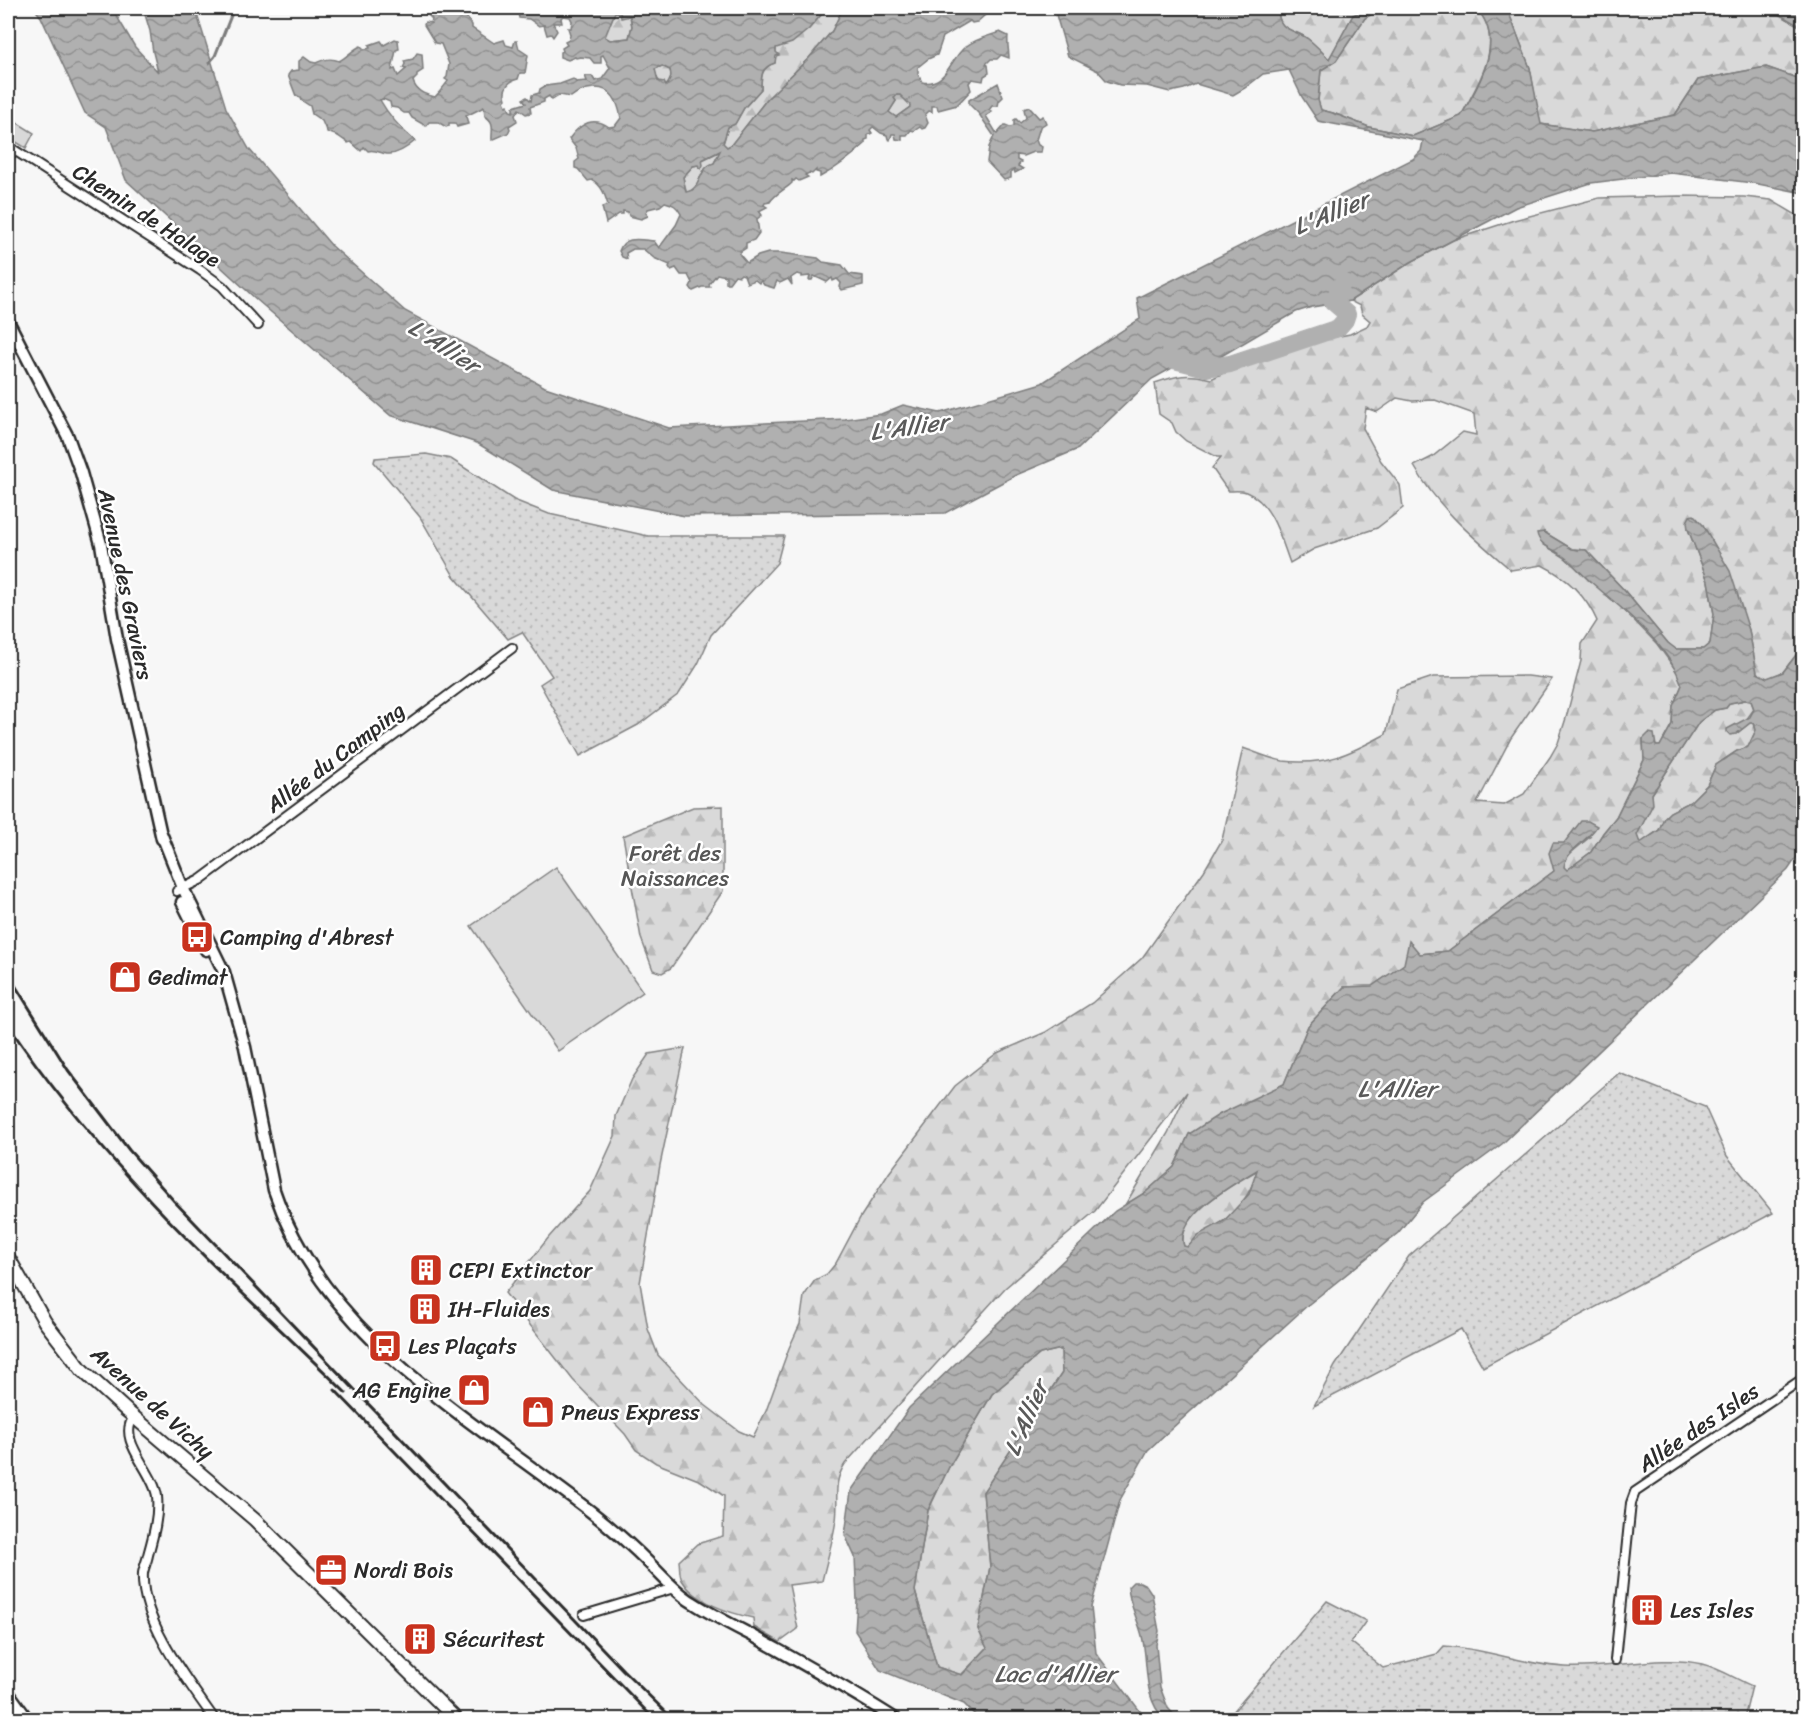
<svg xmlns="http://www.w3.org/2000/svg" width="1811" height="1727" viewBox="0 0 1811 1727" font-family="Sriracha,sans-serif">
	<defs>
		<pattern id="forest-firs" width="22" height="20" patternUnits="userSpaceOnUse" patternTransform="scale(1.5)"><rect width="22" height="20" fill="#d9d9d9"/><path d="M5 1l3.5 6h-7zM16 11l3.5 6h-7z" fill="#bababa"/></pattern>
		<pattern id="park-dots" width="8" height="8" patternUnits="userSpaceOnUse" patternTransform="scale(1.5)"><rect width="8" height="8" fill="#d9d9d9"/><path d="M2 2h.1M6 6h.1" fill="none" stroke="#bababa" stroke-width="1.8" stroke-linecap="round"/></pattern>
		<pattern id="water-waves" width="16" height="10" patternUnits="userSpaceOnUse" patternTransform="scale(1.5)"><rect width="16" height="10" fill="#b0b0b0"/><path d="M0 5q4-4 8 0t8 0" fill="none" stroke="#8f8f8f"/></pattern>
	</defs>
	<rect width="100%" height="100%" fill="#f7f7f7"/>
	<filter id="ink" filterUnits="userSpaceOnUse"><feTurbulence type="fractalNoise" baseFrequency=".0167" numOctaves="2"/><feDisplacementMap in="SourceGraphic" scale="12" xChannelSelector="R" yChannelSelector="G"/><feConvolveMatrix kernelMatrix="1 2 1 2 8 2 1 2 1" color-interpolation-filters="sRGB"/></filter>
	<g filter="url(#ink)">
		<path fill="url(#forest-firs)" stroke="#828282" stroke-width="1.5" d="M 827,8 L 843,8 L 832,31 L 809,58 L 767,99 L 731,145 L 727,147 L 723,144 L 728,127 L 735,124 L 744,108 L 761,89 C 761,76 761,67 775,63 L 776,48 L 809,29 Z
			M 1278,8 L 1369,8 L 1353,15 L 1329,59 C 1322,53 1316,45 1308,39 C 1293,28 1278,33 1278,8 Z
			M 1382,8 L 1476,8 C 1507,41 1478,83 1461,116 L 1413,136 L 1369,127 L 1333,113 L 1321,110 L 1318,101 L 1321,70 L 1336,61 L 1365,18 Z
			M 1507,8 L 1768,8 L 1803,28 L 1803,80 L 1766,67 L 1698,80 L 1675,115 L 1592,132 L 1540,124 L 1530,68 Z
			M 615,12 L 630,16 L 632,26 L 629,38 L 610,40 L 604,37 Z
			M 662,66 L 670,70 C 672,76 671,83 666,86 C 658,81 655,78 655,69 Z
			M 897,95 L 900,95 L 910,104 L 910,107 L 896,117 L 888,113 L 896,101 L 894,98 Z
			M 721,151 L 714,163 L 701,175 L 696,188 L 692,191 L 686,192 L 683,177 L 693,166 L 698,165 L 700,168 L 702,160 Z
			M 1679,196 L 1744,197 L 1771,200 L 1803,219 L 1803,646 L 1783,672 L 1767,679 L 1757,673 L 1749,630 L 1703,525 L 1688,529 L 1708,581 L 1714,614 L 1710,644 L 1703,649 L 1675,649 L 1668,643 L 1624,590 L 1586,550 L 1572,549 L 1544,532 L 1543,544 L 1564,557 L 1622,608 L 1657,644 L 1678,673 L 1682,685 L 1673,706 L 1672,724 L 1660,746 L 1656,746 L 1655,743 L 1643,739 L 1644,760 L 1616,817 L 1603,833 L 1591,852 L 1566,871 L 1564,867 L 1565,858 L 1591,836 L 1553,865 L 1554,871 L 1448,951 L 1420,954 L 1372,986 L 1344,987 L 1308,1026 L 1284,1084 L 1189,1134 L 1174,1167 L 1146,1192 L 1125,1205 L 1168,1133 L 1187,1092 L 1095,1211 L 1005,1288 L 845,1464 C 832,1484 839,1499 836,1520 C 833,1540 827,1560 822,1581 L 789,1585 L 798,1629 L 780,1642 L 754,1627 L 753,1618 C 729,1613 695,1602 682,1580 C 679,1575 680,1567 679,1561 L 697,1544 L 723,1536 L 724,1496 L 701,1481 L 656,1463 L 636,1450 L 625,1434 L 573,1380 L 505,1293 L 549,1237 L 590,1191 L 615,1136 L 616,1116 L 632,1079 L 649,1054 L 685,1048 L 660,1165 L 640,1283 L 648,1329 L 658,1355 L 705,1405 L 739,1431 L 753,1437 L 766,1411 L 789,1348 L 800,1324 L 804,1296 L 815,1280 L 827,1274 L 836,1263 L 860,1218 L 889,1173 L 955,1086 L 997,1053 L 1046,1032 L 1092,1003 L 1142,958 L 1204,871 L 1222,840 L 1243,748 C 1255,752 1270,759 1283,761 C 1326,766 1349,754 1386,734 L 1397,689 L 1433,677 L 1528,676 L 1552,679 L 1511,738 L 1477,803 L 1504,805 L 1524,794 L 1550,757 L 1558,743 L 1566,718 L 1581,661 L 1582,644 L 1597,621 C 1586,596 1566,577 1542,565 L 1511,570 C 1475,539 1437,507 1414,466 L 1432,457 L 1463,432 L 1476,435 L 1474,414 L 1435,400 L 1412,401 L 1397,398 L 1377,412 L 1366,408 L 1363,428 L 1381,461 L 1400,485 L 1403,508 L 1377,528 L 1314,549 L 1290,563 C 1281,539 1272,502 1246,492 C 1241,490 1234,491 1228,491 L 1212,468 L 1221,457 L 1217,457 L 1186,441 L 1176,432 L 1172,423 L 1159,414 L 1155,383 C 1178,375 1187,373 1211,379 L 1253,359 L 1300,344 L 1350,334 L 1367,326 L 1370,321 L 1362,314 L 1360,306 L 1350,301 L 1411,262 L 1453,240 L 1514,220 L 1599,198 Z
			M 1745,700 L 1751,701 L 1754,709 L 1736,734 L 1750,723 L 1754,723 L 1756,730 L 1748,747 L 1737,751 L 1716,765 L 1707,785 L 1690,802 L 1670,812 L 1664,818 L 1659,830 L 1641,843 L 1638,840 L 1637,835 L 1652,804 L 1652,794 L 1699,722 L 1715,710 L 1726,708 L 1730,703 Z
			M 723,806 L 723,891 L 671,968 L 662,973 L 653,970 L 641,938 L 623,836 L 693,807 Z
			M 1258,1170 C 1250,1193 1242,1207 1222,1222 C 1207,1233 1202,1231 1188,1247 L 1184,1247 C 1174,1216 1237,1182 1258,1170 Z
			M 1061,1349 L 1062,1373 L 983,1492 L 990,1567 L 978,1629 L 987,1648 L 961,1675 L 937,1667 L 915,1591 L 928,1511 L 949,1467 L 992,1394 L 1040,1354 Z"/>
		<path fill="url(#park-dots)" stroke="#828282" stroke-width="1.5" d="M 426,454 L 451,459 L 514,500 L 549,514 L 648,536 L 784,536 L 777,563 L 711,635 L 698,664 L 679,694 L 638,725 L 580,756 L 540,684 L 552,676 L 522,632 L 508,639 L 454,576 L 420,517 L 374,462 L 375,458 Z
			M 1619,1073 L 1705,1107 L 1727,1156 L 1773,1213 L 1483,1367 L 1461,1329 L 1314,1406 L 1335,1366 L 1409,1256 Z
			M 1327,1601 L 1366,1621 L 1351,1642 L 1383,1668 L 1437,1654 L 1444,1646 C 1485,1648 1524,1665 1565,1667 C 1609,1670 1659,1654 1702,1664 C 1719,1668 1736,1679 1752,1686 L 1744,1719 L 1226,1720 Z"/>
		<path fill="#d9d9d9" stroke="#828282" stroke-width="1.5" d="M 8,117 L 34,133 L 26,148 L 8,137 Z
			M 556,867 L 643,992 L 558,1051 L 471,926 Z"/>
		<path fill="url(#water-waves)" stroke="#7b7b7b" stroke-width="1.5" fill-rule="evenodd" d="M 34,8 L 112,8 L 135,47 L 158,72 L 153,52 L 150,31 L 143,8 L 195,8 L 226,108 L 249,149 L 331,245 L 405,311 L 545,387 L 669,428 L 845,419 L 881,414 L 903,405 L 940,413 L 1042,383 L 1140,319 L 1137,298 L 1413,159 L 1421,151 L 1423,141 L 1318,121 L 1302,97 L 1289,70 L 1263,74 L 1245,88 L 1233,95 L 1196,84 L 1184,89 L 1170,92 L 1147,86 L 1120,85 L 1107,81 L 1098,71 L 1068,56 L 1054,8 L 1278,8 C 1278,33 1293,28 1308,39 C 1316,45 1322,52 1329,59 L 1353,15 L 1369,8 L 1382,8 L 1365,18 L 1336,61 L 1321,70 L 1318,100 L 1321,110 L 1333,113 L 1369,127 L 1413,136 L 1461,116 C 1479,84 1507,41 1476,8 L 1507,8 L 1530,68 L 1541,124 L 1592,132 L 1675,115 L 1698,80 L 1766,67 L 1803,80 L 1803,193 L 1753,183 L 1671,173 L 1591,183 L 1516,207 L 1411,262 L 1350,301 L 1312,307 L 1296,312 L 1218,358 L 1172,368 L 1152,379 L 1078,449 L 1016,475 L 945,513 L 685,516 L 553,490 L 477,443 L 390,415 L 257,300 L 126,180 L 106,127 L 85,113 L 41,17 Z
			M 439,8 L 441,11 L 449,11 L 452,16 L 458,10 L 459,12 L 462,11 L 472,25 L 472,28 L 494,43 L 504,40 L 506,45 L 513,47 L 515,41 L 517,41 L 519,49 L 528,55 L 525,73 L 520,73 L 518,79 C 509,81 502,88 506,99 L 504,101 L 506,106 L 508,105 L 510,111 L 513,112 L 513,107 L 526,103 L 523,99 L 527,97 L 531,101 L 532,95 L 539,93 L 540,89 L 545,86 L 560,84 L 573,79 L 576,82 L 587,81 L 585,76 L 592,76 L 595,81 L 602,79 L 610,68 L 603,55 L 601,56 L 601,63 L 594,63 L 590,58 L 580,57 L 576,58 L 575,57 L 568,60 L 560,57 L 560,52 L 563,51 L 562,48 L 567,45 L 565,42 L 569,40 L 570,34 L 568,28 L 571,28 L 572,21 L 570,17 L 563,16 L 561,18 L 562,23 L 553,23 L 557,31 L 553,37 L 551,34 L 547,35 L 544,25 L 539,26 L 529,19 L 519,18 L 517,8 L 827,8 L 809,29 L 792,43 L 776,48 L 776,52 L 779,55 L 776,56 L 775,63 C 761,67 761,76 761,89 L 744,108 L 735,124 L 728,127 L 723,143 L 727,147 L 731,145 L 767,99 L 809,58 L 832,31 L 843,8 L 993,8 L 977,22 L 972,23 L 970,21 L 943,37 L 937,55 L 928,59 L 918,67 L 918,74 L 922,82 C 946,87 950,59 965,47 C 975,39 988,36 1000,32 L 1008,36 C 1007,44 1009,51 1009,58 L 1001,55 L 997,59 L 991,59 L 986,64 L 988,65 L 989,73 L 984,76 L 983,81 L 972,79 L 969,83 L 971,90 L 957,105 L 938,110 L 937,106 L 932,106 L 932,112 L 929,111 L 925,115 L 928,123 L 925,128 L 922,129 L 920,127 L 914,131 L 911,130 L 907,135 L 902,135 L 902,140 L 896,139 L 895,134 L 892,134 L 890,140 L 888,139 L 887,135 L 881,133 L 873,127 L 870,130 L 872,133 L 868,135 L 868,139 L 865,140 L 865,144 C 851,157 837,168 820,177 L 820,173 L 816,172 L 816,170 L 812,174 L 809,173 L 805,175 L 808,177 L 799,181 L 796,179 L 794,181 L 792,180 L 792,183 C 786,189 775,194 770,202 L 765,203 L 764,205 L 767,207 L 759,211 L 762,215 L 757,219 L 759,233 L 754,240 L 746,243 L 746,248 L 740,252 L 740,255 L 747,263 L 758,256 L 768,253 L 781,253 L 818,258 L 823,262 L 842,265 L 849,274 L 863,276 L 863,285 L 842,290 L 840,287 L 841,283 L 837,279 L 833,281 L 832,278 L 827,282 L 814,276 L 812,280 L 809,280 L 810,276 L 802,277 L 802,275 L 797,274 L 791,278 L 792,285 L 788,279 L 780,283 L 777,281 L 774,288 L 764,285 L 761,281 L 759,283 L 755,280 L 747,283 L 744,275 L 741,274 L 739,276 L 735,275 L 729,283 L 726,283 L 726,276 L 717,274 L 709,284 L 710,287 L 702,287 L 693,291 L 690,287 L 692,283 L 688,275 L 681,275 L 676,268 L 671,270 L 669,267 L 670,265 L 654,258 L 643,249 L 633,249 L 626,253 L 627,259 L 622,257 L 619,251 C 624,235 641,240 654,241 L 659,248 L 676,225 L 681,214 C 677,206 673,204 665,202 L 660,206 L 648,209 L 646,212 L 648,216 L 641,219 L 629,216 L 628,212 L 623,211 L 623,214 L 619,214 L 606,223 L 602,207 L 608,205 C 605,195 602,185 592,180 L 588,181 L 578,169 L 575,168 L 575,162 L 579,159 L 576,148 L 569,139 C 579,125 592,115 609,127 L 615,126 L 621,118 C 618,102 612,87 594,88 C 584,89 578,91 571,97 L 560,95 L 552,100 L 549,96 L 544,99 L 544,102 L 530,107 L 531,113 L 526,114 L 519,109 L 515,115 L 517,121 L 509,126 L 510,129 L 508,133 L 492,140 C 491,130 496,123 485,116 L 484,107 L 466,116 L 468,124 L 457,127 L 455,123 L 449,123 L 449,126 L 446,127 L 438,122 L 429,122 L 426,126 L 412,118 L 409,113 L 404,113 L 397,108 L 391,107 L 390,102 L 383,99 L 380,100 C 389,116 402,130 415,141 C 408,147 397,155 387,154 C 380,153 375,149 368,151 L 364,147 L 361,151 L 351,142 L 348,143 L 338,136 L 327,132 L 326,127 L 325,128 L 322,121 L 312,114 L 310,106 L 301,100 L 300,97 L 296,96 L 288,75 L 291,71 L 299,70 L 299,61 L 304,57 L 311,62 L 316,63 C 323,59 332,58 339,61 C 347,57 353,49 361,46 L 364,49 L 370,48 L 369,45 L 381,41 L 384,45 L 395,39 L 398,40 L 399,49 L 396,50 L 392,70 L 395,69 L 398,76 L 406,69 L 403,68 L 405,64 L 404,61 L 413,59 L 417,53 L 422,54 L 423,70 L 417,74 L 417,77 L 413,81 C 416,91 423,94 435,97 C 437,95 447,83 448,81 L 445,79 L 447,77 L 449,64 L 441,44 L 435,43 L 424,25 L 425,22 L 431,23 L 432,19 L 429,16 ZM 615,12 L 620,12 L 621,18 L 630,16 L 632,26 L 629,38 L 610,40 L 605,37 ZM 662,66 L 670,70 C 672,77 670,81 666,86 L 664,82 L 658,81 L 655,69 ZM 897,95 L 900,95 L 910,105 L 910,107 L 896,117 L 889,112 L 896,101 L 894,98 ZM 720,151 L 714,163 C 698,167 702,190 686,192 L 683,177 L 693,166 L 698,165 L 701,169 L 703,165 L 702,160 Z
			M 1768,8 L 1803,8 L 1803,28 Z
			M 998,83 L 1003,97 L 999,101 L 998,106 L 992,106 L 989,110 L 992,112 L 986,116 L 997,134 L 1005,125 L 1010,127 L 1014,126 L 1014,120 L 1016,119 L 1020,123 L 1026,118 L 1024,109 L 1029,107 L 1039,118 L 1043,116 L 1046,123 L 1040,127 L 1036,140 L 1038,145 L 1042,147 L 1041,152 L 1033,152 L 1023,156 L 1017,155 L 1017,160 L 1021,162 L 1018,166 L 1023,169 L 1015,173 L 1014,170 L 1011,172 L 1011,178 L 1004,180 L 987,162 L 989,147 L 994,136 L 979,114 L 969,104 L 969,100 Z
			M 1694,515 L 1703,525 L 1730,571 L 1749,630 L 1757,673 L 1767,678 L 1783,672 L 1803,646 L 1803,848 L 1788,870 L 1502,1144 L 1423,1202 L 1398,1233 L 1309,1304 L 1148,1450 L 1120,1500 L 1091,1607 L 1096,1653 L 1146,1719 L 979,1719 L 964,1704 L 880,1670 L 855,1631 L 857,1601 L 855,1557 L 845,1535 L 851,1491 L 909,1408 L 1115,1211 L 1146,1192 L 1174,1167 L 1189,1134 L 1220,1114 L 1284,1084 L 1308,1026 L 1344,987 L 1372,986 L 1404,964 L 1409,941 L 1420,954 L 1448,951 L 1554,871 L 1549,853 L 1553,843 L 1564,843 L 1581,821 L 1588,821 L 1597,826 C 1588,841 1566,850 1564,867 L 1567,870 L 1591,852 L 1603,833 L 1616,817 L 1644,760 L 1643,739 L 1649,733 L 1654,734 L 1656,746 L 1660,746 L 1672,724 L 1673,706 L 1682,685 C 1667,642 1624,611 1591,582 C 1581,574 1573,563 1563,556 C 1554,549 1539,546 1537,533 L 1544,532 L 1572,549 L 1586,550 L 1624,590 L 1668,643 L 1676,649 L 1703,649 L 1710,643 L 1714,614 L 1708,581 L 1688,529 L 1687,522 L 1690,516 ZM 1745,700 L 1751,701 L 1754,709 L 1750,717 L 1727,729 L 1727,732 L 1730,735 L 1736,734 L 1750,723 L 1754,723 L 1756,730 L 1748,747 L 1737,751 L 1716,765 L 1707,785 L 1690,802 L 1670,812 L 1664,818 L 1659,830 L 1640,843 L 1637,835 L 1653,804 L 1652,794 L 1699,722 L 1715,710 L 1726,708 L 1730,703 ZM 1257,1170 L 1249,1194 L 1224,1221 L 1198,1235 L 1188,1247 L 1184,1246 C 1173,1217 1237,1182 1257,1170 ZM 1061,1349 L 1062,1373 L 983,1492 L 990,1567 L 978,1629 L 987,1648 L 962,1675 L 937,1667 L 915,1591 L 928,1510 L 949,1467 L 992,1394 L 1040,1354 Z
			M 1133,1582 L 1140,1582 L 1146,1585 L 1152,1594 L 1159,1631 L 1156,1645 L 1160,1687 L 1168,1708 L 1175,1716 L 1182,1719 L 1164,1719 C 1142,1696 1149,1665 1142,1636 C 1138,1619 1129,1605 1128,1587 Z"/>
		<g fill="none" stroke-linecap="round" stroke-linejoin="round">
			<path stroke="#7b7b7b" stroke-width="3" d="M 209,63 L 215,56 L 234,8"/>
			<path stroke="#b0b0b0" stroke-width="18" d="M 1166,358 L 1206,368 L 1230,364 L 1338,328 L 1345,320 L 1347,314 L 1333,302 L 1343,282"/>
			<defs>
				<path id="street" d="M 8,146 L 200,270 L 222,286 L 258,325
					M 177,891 L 200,880 L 512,648
					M 134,1417 C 116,1440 153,1470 157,1496 C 159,1516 153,1537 148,1555 C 147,1561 144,1567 143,1573 C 140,1620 189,1683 215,1720
					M 584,1615 L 674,1588
					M 1615,1660 L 1631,1503 L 1635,1492 L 1804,1378"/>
				<path id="secondary" d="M 8,321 L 68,437 L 81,473 L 101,544 L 117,639 L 162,839
					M 161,833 L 183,888 L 224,972 L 245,1047 L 274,1190 C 324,1338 473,1420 590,1511 C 612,1528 632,1546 651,1565 C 664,1578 677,1593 692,1602 C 712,1615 734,1626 755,1637 C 803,1664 851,1690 897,1720
					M 182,902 L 206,950
					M 8,1692 L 28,1720"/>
				<path id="primary" d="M 8,1257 L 45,1322 L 82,1370 L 127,1411 L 255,1520 L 457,1720"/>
			</defs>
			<use href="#street" stroke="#2b2b2b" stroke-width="12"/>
			<use href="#secondary" stroke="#2b2b2b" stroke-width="15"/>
			<use href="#primary" stroke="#2b2b2b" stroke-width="16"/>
			<use href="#street" stroke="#fff" stroke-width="8"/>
			<use href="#secondary" stroke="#fff" stroke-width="10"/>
			<use href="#primary" stroke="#fff" stroke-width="12"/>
			<path stroke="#2b2b2b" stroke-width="3" d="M 8,974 L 68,1070 L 129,1150 L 174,1201 L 623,1670 L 674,1720
				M 8,1025 C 46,1081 90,1135 136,1185 C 202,1258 276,1324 346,1393
				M 335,1390 L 655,1720"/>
		</g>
	</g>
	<defs>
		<symbol id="bus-square" viewBox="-11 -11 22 22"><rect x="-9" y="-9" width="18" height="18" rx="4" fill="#c8321e" stroke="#fff"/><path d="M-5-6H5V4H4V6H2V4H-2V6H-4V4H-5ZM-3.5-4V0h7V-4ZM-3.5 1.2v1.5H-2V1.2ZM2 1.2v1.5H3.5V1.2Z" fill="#fff"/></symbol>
		<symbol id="shop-square" viewBox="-11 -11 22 22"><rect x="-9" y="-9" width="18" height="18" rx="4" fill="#c8321e" stroke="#fff"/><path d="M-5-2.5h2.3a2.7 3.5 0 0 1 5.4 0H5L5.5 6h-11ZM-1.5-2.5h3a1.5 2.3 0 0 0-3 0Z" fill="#fff"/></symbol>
		<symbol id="building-square" viewBox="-11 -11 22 22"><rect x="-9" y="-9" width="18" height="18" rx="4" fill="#c8321e" stroke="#fff"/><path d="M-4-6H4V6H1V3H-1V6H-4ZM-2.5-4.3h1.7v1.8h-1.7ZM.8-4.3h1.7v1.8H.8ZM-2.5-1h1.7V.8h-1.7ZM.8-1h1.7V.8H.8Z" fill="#fff"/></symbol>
		<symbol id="office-square" viewBox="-11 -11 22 22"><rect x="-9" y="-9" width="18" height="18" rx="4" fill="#c8321e" stroke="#fff"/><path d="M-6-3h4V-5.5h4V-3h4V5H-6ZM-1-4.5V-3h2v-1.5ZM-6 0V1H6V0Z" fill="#fff"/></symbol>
	</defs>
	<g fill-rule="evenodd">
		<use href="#bus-square" x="178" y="918" width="38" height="38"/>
		<use href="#shop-square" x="106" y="958" width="38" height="38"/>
		<use href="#building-square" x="407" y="1251" width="38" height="38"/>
		<use href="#building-square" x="406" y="1290" width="38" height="38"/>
		<use href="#bus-square" x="366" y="1327" width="38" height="38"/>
		<use href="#shop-square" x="455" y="1371" width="38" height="38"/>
		<use href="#shop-square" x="519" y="1393" width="38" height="38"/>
		<use href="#office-square" x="312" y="1551" width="38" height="38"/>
		<use href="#building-square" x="1628" y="1591" width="38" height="38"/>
		<use href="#building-square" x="401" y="1620" width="38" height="38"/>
	</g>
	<g text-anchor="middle" stroke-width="5" stroke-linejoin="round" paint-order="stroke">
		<g font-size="22" fill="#2b2b2b" stroke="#fff">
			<text transform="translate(147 215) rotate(33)" y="8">Chemin de Halage</text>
			<text transform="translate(126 584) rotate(78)" y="8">Avenue des Graviers</text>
			<text transform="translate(335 757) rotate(-37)" y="8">Allée du Camping</text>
			<text transform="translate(153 1402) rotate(42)" y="8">Avenue de Vichy</text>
			<text transform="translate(1698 1427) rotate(-34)" y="8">Allée des Isles</text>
		</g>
		<g font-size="22" fill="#565656" stroke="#fff">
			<text x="675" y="861">Forêt des<tspan x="675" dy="25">Naissances</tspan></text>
		</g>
		<g font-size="22" fill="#2b2b2b" stroke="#fff" text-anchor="start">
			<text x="220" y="945">Camping d'Abrest</text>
			<text x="148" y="985">Gedimat</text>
			<text x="449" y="1278">CEPI Extinctor</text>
			<text x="448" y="1317">IH-Fluides</text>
			<text x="408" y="1354">Les Plaçats</text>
			<text x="451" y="1398" text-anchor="end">AG Engine</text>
			<text x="561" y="1420">Pneus Express</text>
			<text x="354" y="1578">Nordi Bois</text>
			<text x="1670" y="1618">Les Isles</text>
			<text x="443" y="1647">Sécuritest</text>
		</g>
		<g font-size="24" font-style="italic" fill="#5a5a5a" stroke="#fff">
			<text transform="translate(1331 213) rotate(-22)" y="8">L'Allier</text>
			<text transform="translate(444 346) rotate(33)" y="8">L'Allier</text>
			<text transform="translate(909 427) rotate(-8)" y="8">L'Allier</text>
			<text x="1397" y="1097">L'Allier</text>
			<text transform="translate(1026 1418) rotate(-67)" y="8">L'Allier</text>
			<text x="1055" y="1682">Lac d'Allier</text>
		</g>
	</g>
	<rect width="1811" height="1727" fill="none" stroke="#fff" stroke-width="30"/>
	<rect x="15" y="15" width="1781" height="1697" fill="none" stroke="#2b2b2b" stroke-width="2" filter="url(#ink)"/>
</svg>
